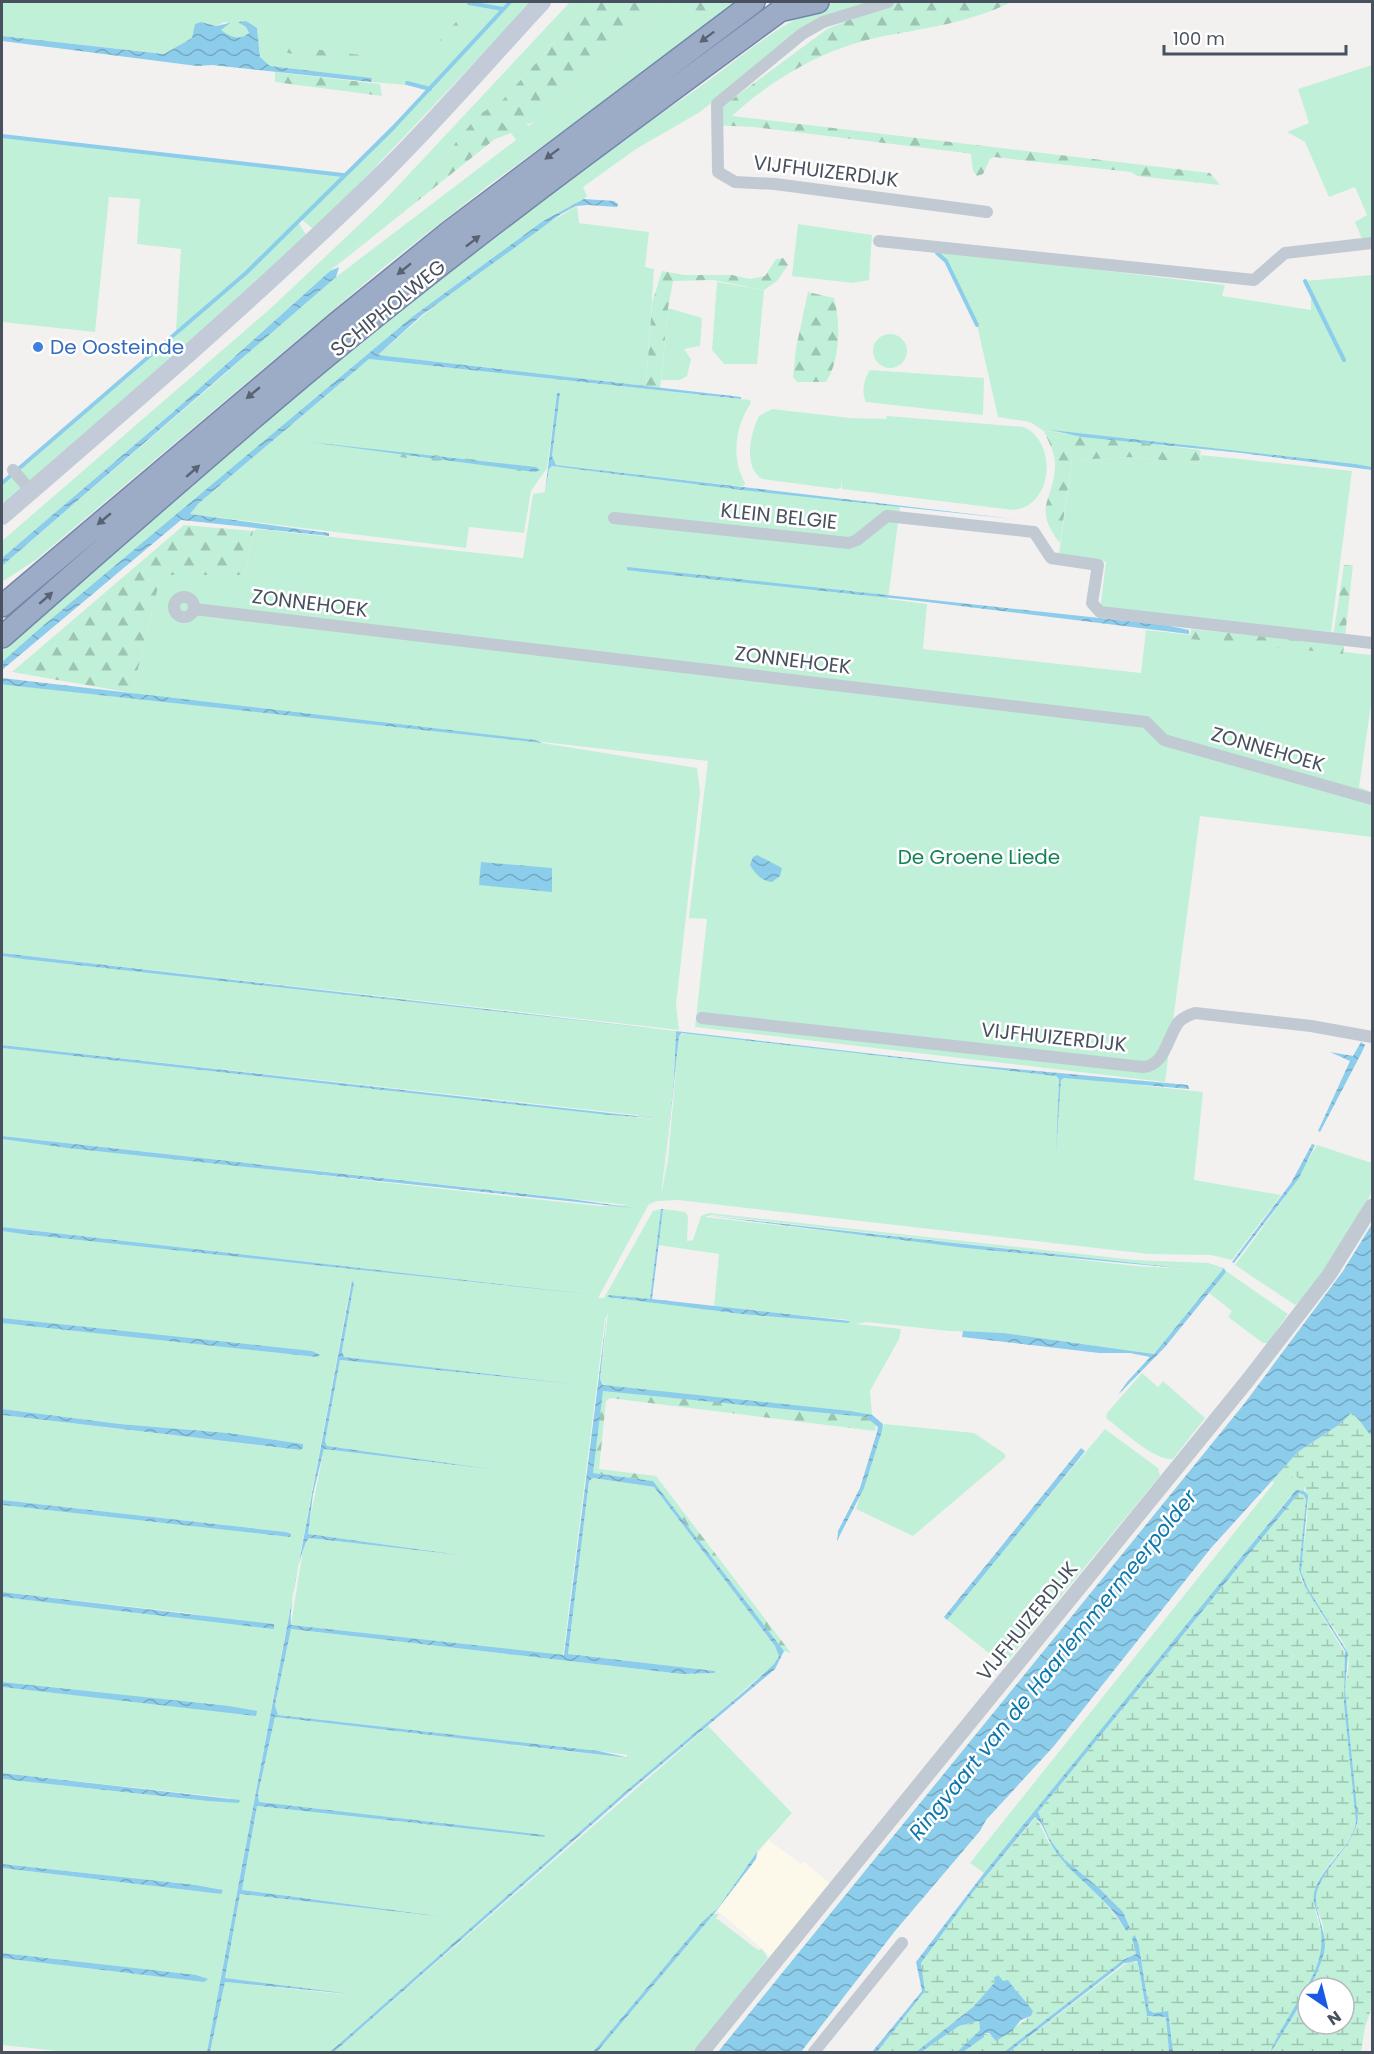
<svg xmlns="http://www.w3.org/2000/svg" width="1374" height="2054" viewBox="0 0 1374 2054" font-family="Poppins,sans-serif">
	<defs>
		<pattern id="forest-firs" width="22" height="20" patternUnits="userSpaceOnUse" patternTransform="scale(1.5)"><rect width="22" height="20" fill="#c0f0d8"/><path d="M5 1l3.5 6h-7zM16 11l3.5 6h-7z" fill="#9ec5b2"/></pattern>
		<pattern id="wetland-marsh" width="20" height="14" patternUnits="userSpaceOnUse" patternTransform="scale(1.5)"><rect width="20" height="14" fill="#c0f0d8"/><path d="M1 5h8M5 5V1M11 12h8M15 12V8" fill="none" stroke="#9ec5b2"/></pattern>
		<pattern id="water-waves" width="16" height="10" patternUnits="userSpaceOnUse" patternTransform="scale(1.5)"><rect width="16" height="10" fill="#8dcdec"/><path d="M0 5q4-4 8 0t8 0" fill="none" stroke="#75a9c2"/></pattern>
	</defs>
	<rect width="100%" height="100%" fill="#f3f1f0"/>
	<path fill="#fcf9eb" d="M 768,1840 L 801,1864 L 804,1862 L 831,1884 L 773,1958 L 717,1910 Z"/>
	<path fill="#c0f0d8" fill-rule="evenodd" d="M 2,2 L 532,2 L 320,225 L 312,228 L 301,219 L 298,222 L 307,236 L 2,509 L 2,485 L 181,332 L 176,331 L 181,249 L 137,244 L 140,199 L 109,197 L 95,332 L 2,322 L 2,136 L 344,175 L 430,87 L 371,82 L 371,78 L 270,66 L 260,57 L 257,28 L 246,21 L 239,22 L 246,27 L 249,34 C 239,41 229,37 220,30 L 229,23 L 224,22 L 216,26 L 202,22 L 192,38 L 165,54 L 2,36 Z
		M 570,2 L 591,2 L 499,104 L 529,126 L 667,2 L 677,2 L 699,32 L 489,185 L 384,267 L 37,559 L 2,582 L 2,566 L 224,375 L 311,296 L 516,140 L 511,133 L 478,115 L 432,172 L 330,271 L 173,412 L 2,558 L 2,541 L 270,309 L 381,204 Z
		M 836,2 L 875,2 L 780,46 L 700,112 L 636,149 L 583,187 L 587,196 L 584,199 L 543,221 L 412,317 L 2,662 L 2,651 C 85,574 172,501 259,427 C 395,311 535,197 684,98 C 735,64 777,20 836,2 Z
		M 1372,65 L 1372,238 L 1362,239 L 1355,222 L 1367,215 L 1355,187 L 1329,197 L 1305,142 L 1287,132 L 1309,123 L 1298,89 Z
		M 577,206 L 579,223 L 649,232 L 645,267 L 654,269 L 646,386 L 378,355 L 442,299 L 539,229 Z
		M 798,224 L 872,235 L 869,280 L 853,283 L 792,276 Z
		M 933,250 L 1225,285 L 1222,296 L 1311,310 L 1311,293 L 1305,281 L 1372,275 L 1372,467 L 1044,431 L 1030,422 L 998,417 L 977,325 L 946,261 Z
		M 717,282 L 764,290 L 757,364 L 724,364 L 712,350 Z
		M 668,308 L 702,318 L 700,346 L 684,349 L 691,359 L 687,376 L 680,380 L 661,380 Z
		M873 351a17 17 0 1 1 34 0a17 17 0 1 1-34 0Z
		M 369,359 L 750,400 L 751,403 C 735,426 731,458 745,483 L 744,486 L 738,486 L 556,465 L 552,456 L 560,393 L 557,393 L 547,468 L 531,491 L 524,533 L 469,527 L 466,548 L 190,514 L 199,503 Z
		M 870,370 L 984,378 L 983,415 L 866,402 C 861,393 864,378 870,370 Z
		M 772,409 L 850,418 L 886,419 L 887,416 L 1024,427 C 1058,443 1053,506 1014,510 L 842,489 L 842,481 L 841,488 L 837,489 L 762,479 C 743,467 750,434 759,416 Z
		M 1201,455 L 1352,471 L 1331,632 L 1100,610 L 1106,562 L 1059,554 L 1072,460 L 1135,457 L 1199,464 Z
		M 552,466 L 900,507 L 888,599 L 927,604 L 923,649 L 1141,673 L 1146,630 L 1372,655 L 1372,698 L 1359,787 L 1372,792 L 1372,837 L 1200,816 L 1165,1082 L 695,1027 L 707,919 L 689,918 L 708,761 L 195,702 L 132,693 L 161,575 L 245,575 L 253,531 L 258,529 L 523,558 L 533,494 L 545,492 L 549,469 Z
		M 2,684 L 542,743 L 697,768 L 700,792 L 676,1005 L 679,1030 L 2,953 Z
		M 2,956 L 676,1031 L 674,1079 L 661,1196 L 668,1160 L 679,1036 L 685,1033 L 1056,1076 L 1059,1079 L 1056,1153 L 1061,1080 L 1066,1077 L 1203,1092 L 1194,1180 L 1281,1195 L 1232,1260 L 1211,1255 L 1148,1254 L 678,1200 L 657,1201 L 649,1204 L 598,1298 L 604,1298 L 653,1211 L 661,1209 L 650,1299 L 613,1297 L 609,1294 L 607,1297 L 741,1314 L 848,1323 L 849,1320 L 714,1307 L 719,1254 L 658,1245 L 663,1209 L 685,1212 L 688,1216 L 687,1241 L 693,1240 L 701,1216 L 709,1213 L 1135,1260 L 1208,1263 L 1224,1268 L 1154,1354 L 1004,1333 L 949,1331 L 867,1322 L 855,1324 L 901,1329 L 899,1339 L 870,1391 L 872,1415 L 606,1387 L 600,1379 L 608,1313 L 605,1319 L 563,1656 L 291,1625 L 303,1549 L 309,1538 L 460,1555 L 307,1534 L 324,1449 L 496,1470 L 327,1446 L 325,1441 L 340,1360 L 582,1385 L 344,1357 L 342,1351 L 354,1283 L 351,1283 L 207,2052 L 68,2052 L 2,2045 L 2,1957 L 204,1982 L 93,1964 L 2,1953 L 2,1868 L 221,1894 L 219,1889 L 196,1885 L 2,1864 L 2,1779 L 208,1801 L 228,1802 L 230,1798 L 2,1773 L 2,1687 L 256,1715 L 171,1701 L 2,1682 L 2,1597 L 274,1628 L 187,1613 L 2,1592 L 2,1505 L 281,1536 L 286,1532 L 2,1500 L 2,1415 L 299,1450 L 303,1447 L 302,1444 L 228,1433 L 120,1424 L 2,1409 L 2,1322 L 317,1357 L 210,1342 L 2,1318 L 2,1231 L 596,1295 L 2,1227 L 2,1139 L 505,1196 L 600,1206 L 628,1205 L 2,1136 L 2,1048 L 653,1119 L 636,1115 L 2,1045 ZM 711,1215 L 1187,1269 L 1136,1266 L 705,1217 Z
		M 1317,1145 L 1372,1163 C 1372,1171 1374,1182 1372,1190 C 1369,1205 1306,1301 1295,1305 L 1235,1265 L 1290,1190 Z
		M 1226,1271 L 1288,1314 L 1268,1343 L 1263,1343 L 1228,1317 L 1232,1311 L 1209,1293 Z
		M 1142,1373 L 1158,1387 L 1163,1381 L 1205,1418 L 1173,1459 C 1154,1461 1122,1430 1106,1418 L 1107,1413 Z
		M 884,1424 L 974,1433 L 1005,1454 L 1005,1458 L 913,1536 L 856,1509 Z
		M 1105,1429 L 1158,1468 L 1160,1476 L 1004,1665 L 946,1619 Z
		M 1278,1474 L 1290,1481 L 1294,1475 C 1302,1480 1305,1481 1304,1491 L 1300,1490 L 1291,1495 L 1153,1669 L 984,1873 L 970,1863 L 1274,1483 L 1272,1481 Z
		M 592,1478 L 654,1487 L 775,1646 L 779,1656 L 774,1664 L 330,2052 L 210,2052 L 225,1982 L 351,1995 L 225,1978 L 240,1894 L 445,1917 L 242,1890 L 257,1806 L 545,1837 L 259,1802 L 258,1794 L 275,1717 L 627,1758 L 627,1755 L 599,1751 L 278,1715 L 275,1705 L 291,1629 L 682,1674 L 715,1673 L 715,1671 L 568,1654 L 589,1480 Z
		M 708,1726 L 792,1813 L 757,1852 L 718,1908 L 703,1921 L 593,2052 L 334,2052 Z
		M 713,1914 L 719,1914 L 716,1918 L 758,1950 L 762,1949 L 768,1958 L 694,2052 L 597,2052 Z"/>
	<path fill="url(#forest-firs)" d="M 591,2 L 667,2 L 535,121 C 521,131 509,113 499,104 Z
		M 677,2 L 739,2 L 699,32 Z
		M 894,2 L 1011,2 C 970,23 925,28 880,37 C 825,48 772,79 732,116 L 1210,173 L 1220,185 L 1137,176 L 1131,172 L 994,157 L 990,159 L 983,174 L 977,176 L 973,171 L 971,154 L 966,153 L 754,127 L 712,125 L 718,110 L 827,29 Z
		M 458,20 L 467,24 L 426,73 L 409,64 L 421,61 Z
		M 290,46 L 360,55 L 361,62 L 287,53 Z
		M 275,72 L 380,84 L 382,96 L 275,82 Z
		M 490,108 L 511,133 L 495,139 L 330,271 L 432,172 L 478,115 Z
		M 783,258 L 788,265 L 777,281 L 764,290 L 713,280 L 673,281 L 668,308 L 660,388 L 646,386 L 652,303 L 662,271 L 684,275 L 732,275 L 750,279 L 765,276 L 776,259 Z
		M 808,292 L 834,298 C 841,323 840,361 826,382 L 797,382 L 793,377 L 796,348 Z
		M 1044,431 L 1201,450 L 1199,464 L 1135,457 L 1072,460 L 1060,543 C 1032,507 1053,503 1055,467 C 1056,454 1049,443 1044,431 Z
		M 371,448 L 524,465 L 531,469 L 529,472 L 373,454 Z
		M 184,525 L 253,531 L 245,575 L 161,575 L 132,693 L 12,672 Z
		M 1344,565 L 1353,565 L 1343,654 L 1190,639 L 1191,629 L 1332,643 Z
		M 605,1390 L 844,1413 L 866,1417 L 876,1424 L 875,1431 L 610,1398 L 606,1401 L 599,1469 L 656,1476 L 791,1653 L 784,1651 L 653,1481 L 593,1473 L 601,1394 Z"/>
	<path fill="url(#wetland-marsh)" d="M 1351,1412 C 1363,1421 1365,1430 1372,1436 L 1372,2007 L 1365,2027 L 1361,2052 L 1271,2052 L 1308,1988 L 1308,2024 L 1344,2024 L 1344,1988 L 1308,1988 C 1320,1966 1328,1947 1322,1922 C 1319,1913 1314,1905 1316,1895 C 1321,1866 1352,1848 1358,1819 C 1353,1777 1346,1734 1345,1692 C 1345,1678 1352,1664 1347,1651 C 1338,1626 1300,1593 1301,1568 C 1302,1542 1319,1488 1294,1475 L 1290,1481 L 1278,1474 L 1298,1452 L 1340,1424 Z
		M 1299,1493 L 1304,1495 L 1306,1501 L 1299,1570 L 1302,1582 L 1347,1657 L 1344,1704 L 1356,1822 C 1351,1848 1320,1865 1315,1892 C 1311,1909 1322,1926 1323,1942 C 1324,1973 1285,2025 1269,2052 L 1173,2052 L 1168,2011 L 1154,2013 L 1149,2010 L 1139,1946 L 1133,1943 L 1136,1954 L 1123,1960 L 1004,2052 L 963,2052 L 980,2040 L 984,2033 L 999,2038 L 1031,2016 L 1033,2011 C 1022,1997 1012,1984 995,1977 L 995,1982 L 973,2007 L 916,2052 L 877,2052 L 925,1991 L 921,1963 L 973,1892 L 1036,1817 L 1048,1841 L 1064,1862 L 1094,1888 L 1125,1929 L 1130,1928 L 1123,1912 L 1099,1888 L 1064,1859 L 1049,1838 L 1038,1812 Z
		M 1129,1961 L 1138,1963 L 1147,2016 L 1166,2017 L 1169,2052 L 1009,2052 Z
		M 979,2021 L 980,2030 L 957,2052 L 921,2052 L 959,2026 Z"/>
	<path fill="url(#water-waves)" d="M 246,21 L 257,28 L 260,57 L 270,66 L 372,78 L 371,82 L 212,65 L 197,66 L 2,41 L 2,36 L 164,54 L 192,38 L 195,24 L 201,22 L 216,26 L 230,23 L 221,30 C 230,37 239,41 249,33 L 246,27 L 238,22 Z
		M 584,199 L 614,201 L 618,204 L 617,207 L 588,205 L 576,206 L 561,214 L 423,314 L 378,355 L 741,397 L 741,399 L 369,359 L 199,503 L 190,514 L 329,533 L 329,536 L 181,520 L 2,670 L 2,662 L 38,630 L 412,317 L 543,221 Z
		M 339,267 L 336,277 L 2,566 L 2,558 L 173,412 L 330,271 Z
		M 557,393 L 560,393 L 552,456 L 556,465 L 1022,520 L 742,490 L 552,466 L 549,469 L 545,492 Z
		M 1051,430 L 1355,464 L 1372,467 L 1372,470 L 1242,453 L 1082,437 Z
		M 309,442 L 536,467 L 540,470 L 535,472 Z
		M 627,567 L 1165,625 L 1189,630 L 1189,634 L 919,601 L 643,572 L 627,570 Z
		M 2,678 L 535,740 L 542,743 L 7,685 L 2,684 Z
		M 757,855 L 782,868 L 780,876 L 772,882 C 761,881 755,873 750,865 L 753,857 Z
		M 481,862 L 552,868 L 552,892 L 479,885 Z
		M 2,953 L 961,1064 L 1188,1085 L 1189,1089 L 1064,1078 L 1061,1080 L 1056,1153 L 1059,1079 L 1056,1076 L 682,1033 L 679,1036 L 662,1197 L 674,1079 L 676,1031 L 23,959 L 2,956 Z
		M 1361,1042 L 1365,1045 L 1362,1052 L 1320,1132 L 1318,1131 L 1350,1061 L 1330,1052 L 1353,1056 Z
		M 2,1045 L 654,1118 L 610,1115 L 2,1048 Z
		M 2,1136 L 571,1199 L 634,1208 L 68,1148 L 2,1139 Z
		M 1312,1144 L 1315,1145 L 1299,1178 L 1234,1263 L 1232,1262 L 1291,1183 Z
		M 661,1209 L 663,1209 L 652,1299 L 850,1321 L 848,1323 L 741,1314 L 607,1297 L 609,1295 L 650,1299 Z
		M 703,1215 L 1188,1269 L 966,1248 Z
		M 1372,1224 L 1372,1436 C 1364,1430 1363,1421 1351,1413 L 1340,1424 L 1298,1452 L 1211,1548 L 1054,1746 L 986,1820 L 980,1831 L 895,1931 L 801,2052 L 718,2052 L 1244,1404 L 1343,1271 Z
		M 2,1227 L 596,1295 L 23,1234 L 2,1231 Z
		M 1224,1268 L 1226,1272 L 1165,1347 L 1118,1395 L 1127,1382 L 1150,1357 L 1130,1353 L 1099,1353 L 962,1337 L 963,1331 L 1004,1333 L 1154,1354 Z
		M 352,1281 L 354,1283 L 342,1351 L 344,1357 L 582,1385 L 340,1360 L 325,1441 L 327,1446 L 497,1470 L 324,1449 L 313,1494 L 308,1534 L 460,1555 L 309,1538 C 299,1549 289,1610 291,1625 L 564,1655 L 607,1312 L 600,1379 L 603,1385 L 850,1411 L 872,1415 L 883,1424 L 882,1431 L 864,1488 L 837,1541 L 838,1531 L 860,1488 L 877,1432 L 878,1427 L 866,1417 L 603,1391 L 593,1473 L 653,1481 L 784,1651 L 775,1669 L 630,1791 L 334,2052 L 330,2052 L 625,1792 L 748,1688 L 774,1664 L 779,1656 L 775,1646 L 654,1487 L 593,1478 L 589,1481 L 568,1654 L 715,1671 L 715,1673 L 682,1674 L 291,1629 L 275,1705 L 278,1715 L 599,1751 L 629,1758 L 275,1717 L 258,1794 L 259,1802 L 544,1835 L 545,1837 L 257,1806 L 242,1890 L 445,1917 L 240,1894 L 225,1978 L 351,1994 L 225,1982 L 210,2052 L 207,2052 Z
		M 2,1318 L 312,1351 L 320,1355 L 317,1357 L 11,1324 L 2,1323 Z
		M 2,1409 L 120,1424 L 228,1433 L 303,1444 L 303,1448 L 300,1450 L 2,1415 Z
		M 1081,1448 L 1085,1451 L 1078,1460 L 947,1620 L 944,1617 Z
		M 1296,1490 L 1304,1491 L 1308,1495 L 1301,1572 L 1308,1589 L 1348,1653 L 1345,1690 L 1358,1819 C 1353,1846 1326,1864 1317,1891 C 1312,1908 1325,1927 1325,1945 C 1324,1972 1285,2028 1271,2052 C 1269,2048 1301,1997 1307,1986 C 1320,1965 1325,1944 1319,1920 C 1317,1911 1312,1902 1314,1893 C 1321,1866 1351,1849 1356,1822 L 1344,1704 L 1345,1651 L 1305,1587 L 1299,1570 L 1306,1500 L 1304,1495 L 1299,1493 L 1038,1812 L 1049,1838 L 1064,1859 L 1099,1888 L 1123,1912 L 1130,1928 L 1127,1931 L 1125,1929 C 1105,1894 1075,1880 1054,1849 C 1047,1839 1044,1824 1035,1817 L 973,1892 L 921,1963 L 925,1991 L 877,2052 L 872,2052 L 922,1991 L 916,1962 L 919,1958 L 984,1873 Z
		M 2,1500 L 286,1532 L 291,1534 L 290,1537 L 2,1505 Z
		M 2,1592 L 274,1624 L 274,1629 L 2,1597 Z
		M 2,1682 L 229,1706 L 257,1711 L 256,1716 L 2,1687 Z
		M 2,1773 L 240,1800 L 239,1803 L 208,1801 L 2,1779 Z
		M 757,1852 L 756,1859 L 717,1910 L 597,2052 L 593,2052 L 703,1921 L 718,1908 Z
		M 2,1864 L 196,1885 L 223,1890 L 221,1894 L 2,1868 Z
		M 1135,1935 L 1139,1946 L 1149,2010 L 1154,2013 L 1168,2011 L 1173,2052 L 1169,2052 L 1166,2017 L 1147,2016 L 1139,1968 L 1137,1961 L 1124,1963 L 1009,2052 L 1004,2052 L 1123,1960 L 1136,1954 L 1132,1938 Z
		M 2,1953 L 196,1975 L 208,1979 L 204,1982 L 2,1958 Z
		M 999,1976 L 1003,1981 L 1008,1980 C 1016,1992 1025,2000 1033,2011 L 1031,2016 L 1021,2020 L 1012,2031 L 996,2041 L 989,2033 L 984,2033 L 984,2037 L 963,2052 L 957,2052 L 980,2030 L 979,2021 L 959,2026 L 921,2052 L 916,2052 L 973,2007 L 995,1982 L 994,1977 Z"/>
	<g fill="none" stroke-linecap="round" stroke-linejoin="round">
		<path stroke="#8dcdec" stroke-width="4" d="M 469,3 L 503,9
			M 407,83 L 430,89
			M 2,136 L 343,175
			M 937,253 L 946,261 L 977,325
			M 1305,281 L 1344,360
			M 2,483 L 246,273 L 393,128 L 510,2"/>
		<defs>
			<path id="trunk" d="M 779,11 L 818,2
				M 2,606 L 338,322 L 449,232 L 754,2
				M 2,637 C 100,551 198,464 298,380 C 457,247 625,125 792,2"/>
		</defs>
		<use href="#trunk" stroke="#7487ab" stroke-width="24"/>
		<path stroke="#c1c9d2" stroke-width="12" d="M 888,2 L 823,22 L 802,34 L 717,104 L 718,172 L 735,182 L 775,184 L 987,212
			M 879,241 L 1254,280 L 1285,253 L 1372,243
			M 13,470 L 31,491
			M 614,518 L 849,543 L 857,540 L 887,516 L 1034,532 L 1051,558 L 1098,565 L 1092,603 L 1100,612 L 1372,643
			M174 607a10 10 0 1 1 20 0a10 10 0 1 1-20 0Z
			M 194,609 L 1146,722 L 1164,740 L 1372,799
			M 702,1018 L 1143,1067 C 1165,1065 1167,1039 1178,1023 C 1182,1018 1189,1015 1195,1013 L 1311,1026 L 1372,1037
			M 814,2052 L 902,1943"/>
		<path stroke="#c1c9d2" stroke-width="15" d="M 702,2052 L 1248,1380 L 1329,1275 L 1372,1206"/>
		<path stroke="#c3cbd9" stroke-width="18" d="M 2,516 C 133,403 264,290 387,169 C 441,115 491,57 542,2"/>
		<use href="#trunk" stroke="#9cacc7" stroke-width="21"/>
	</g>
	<defs><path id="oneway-solid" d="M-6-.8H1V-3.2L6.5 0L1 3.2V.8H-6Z" transform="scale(1.5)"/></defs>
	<g fill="#596373">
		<use href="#oneway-solid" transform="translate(707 37) rotate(143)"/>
		<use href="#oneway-solid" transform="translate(552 154) rotate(143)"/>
		<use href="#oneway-solid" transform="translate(473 241) rotate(-38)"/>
		<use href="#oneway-solid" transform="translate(404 269) rotate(141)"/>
		<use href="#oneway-solid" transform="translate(253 393) rotate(140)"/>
		<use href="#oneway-solid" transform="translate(193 471) rotate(-41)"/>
		<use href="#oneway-solid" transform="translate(104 519) rotate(140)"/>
		<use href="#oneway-solid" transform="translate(46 598) rotate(-41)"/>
	</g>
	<circle fill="#3f7fe0" stroke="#fff" stroke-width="2" cx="38" cy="347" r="6"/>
	<g text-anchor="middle" stroke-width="5" stroke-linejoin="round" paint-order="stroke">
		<g font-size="20" fill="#48515e" stroke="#fff">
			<text transform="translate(826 171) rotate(7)" y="7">VIJFHUIZERDIJK</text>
			<text transform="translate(388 308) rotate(-39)" y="7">SCHIPHOLWEG</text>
			<text transform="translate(779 516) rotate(6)" y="7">KLEIN BELGIE</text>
			<text transform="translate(310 603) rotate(7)" y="7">ZONNEHOEK</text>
			<text transform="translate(793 660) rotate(7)" y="7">ZONNEHOEK</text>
			<text transform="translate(1268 749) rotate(16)" y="7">ZONNEHOEK</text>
			<text transform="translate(1054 1037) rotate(6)" y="7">VIJFHUIZERDIJK</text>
			<text transform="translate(1027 1621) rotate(-51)" y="7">VIJFHUIZERDIJK</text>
		</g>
		<g font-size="20" fill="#366cbe" stroke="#fff" text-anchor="start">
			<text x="50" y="354">De Oosteinde</text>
		</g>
		<g font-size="20" fill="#178159" stroke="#fff">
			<text x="979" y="864">De Groene Liede</text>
		</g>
		<g font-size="21" font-style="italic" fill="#0c77ad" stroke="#fff">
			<text transform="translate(1053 1665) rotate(-51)" y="7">Ringvaart van de Haarlemmermeerpolder</text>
		</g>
	</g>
	<rect width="1374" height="2054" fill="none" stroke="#48515e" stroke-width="6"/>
	<g transform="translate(1326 2006) rotate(145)"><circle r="28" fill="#ffffff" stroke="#b6b9bf" stroke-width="1.5"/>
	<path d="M0-4.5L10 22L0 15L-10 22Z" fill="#1959e4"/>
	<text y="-9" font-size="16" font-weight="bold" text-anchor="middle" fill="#48515e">N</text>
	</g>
	<path d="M1164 45v9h182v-9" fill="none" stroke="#48515e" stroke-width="3"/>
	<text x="1173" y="45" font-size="18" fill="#48515e" stroke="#ffffff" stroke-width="4.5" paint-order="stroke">100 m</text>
</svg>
